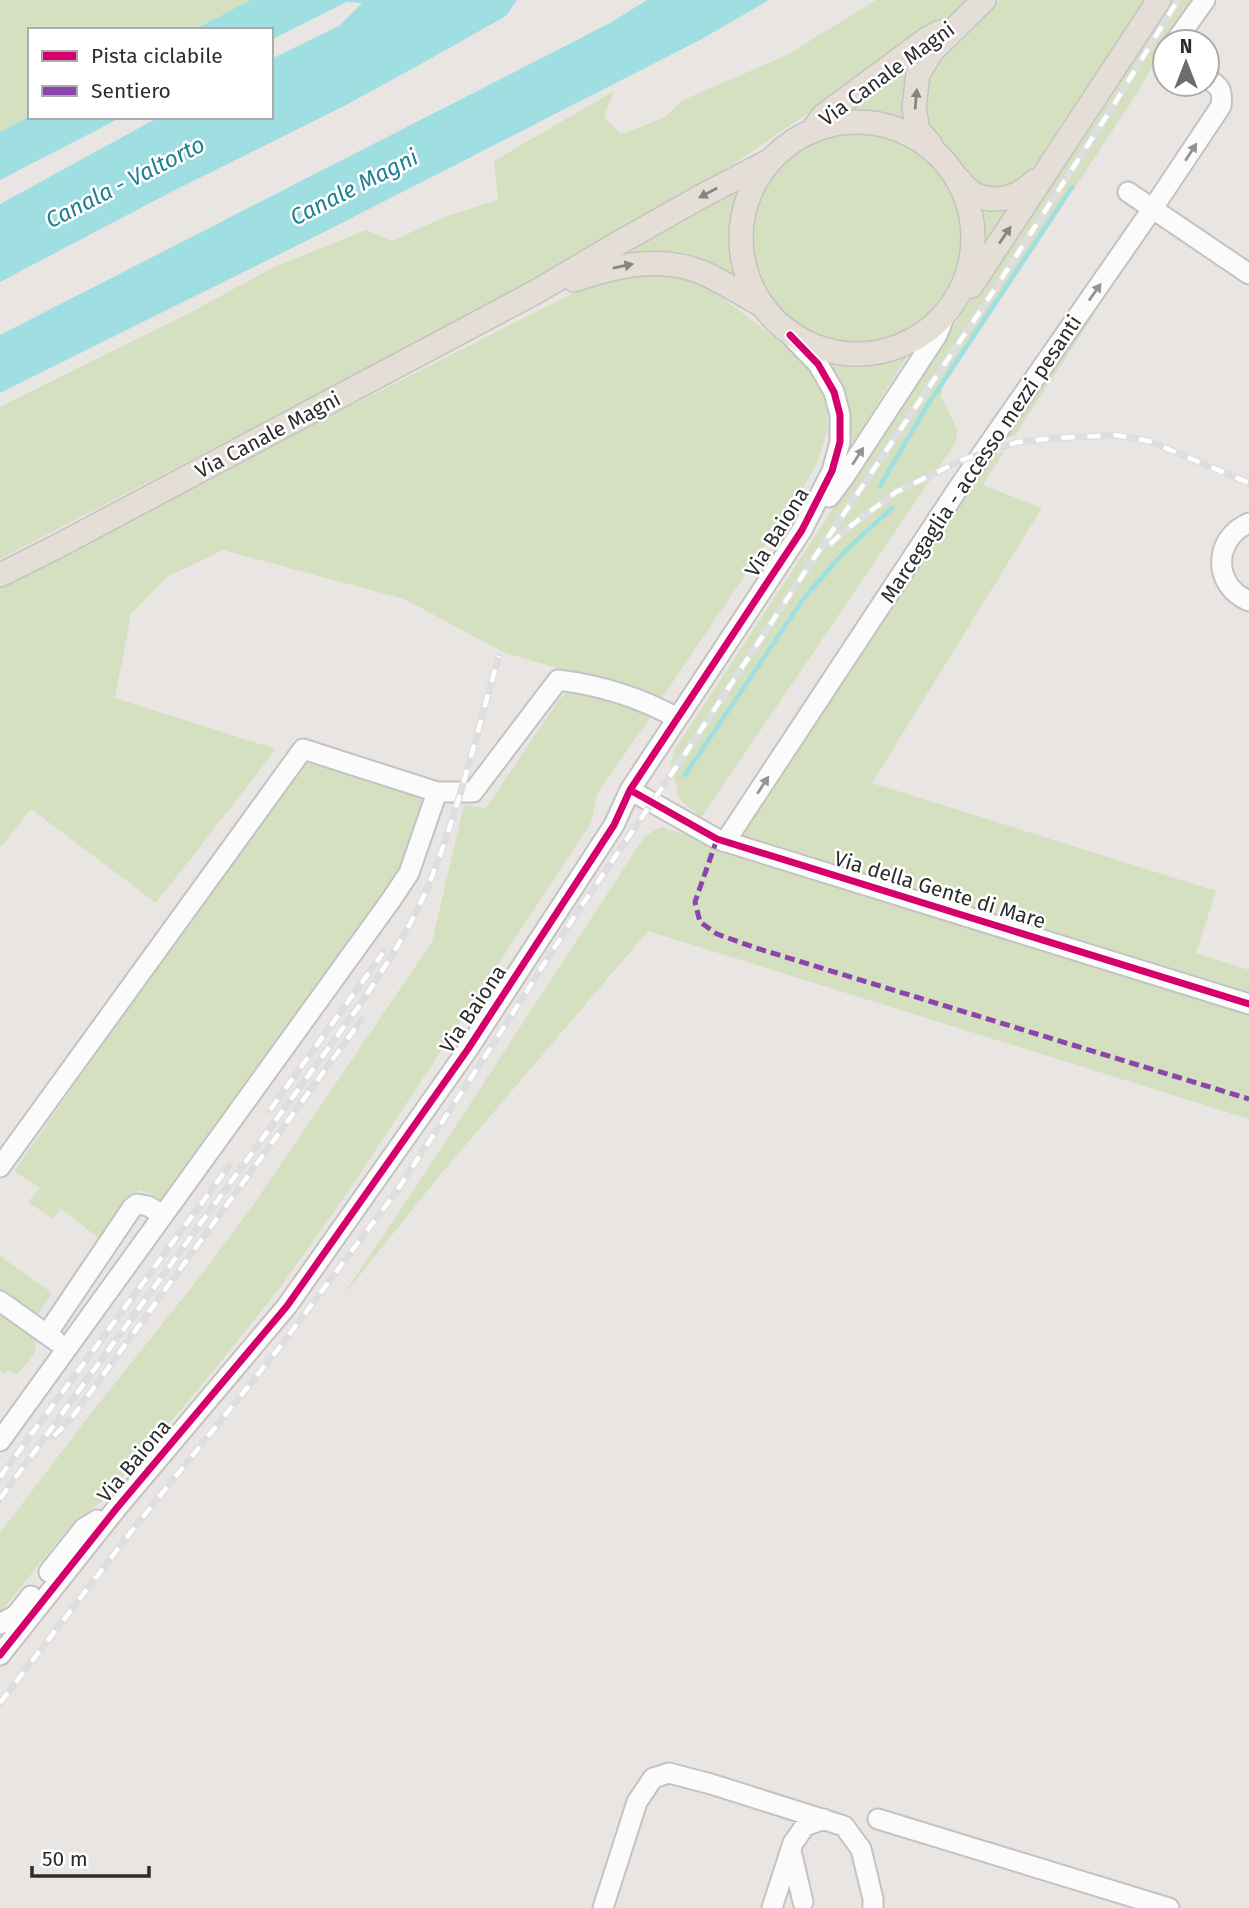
<svg xmlns="http://www.w3.org/2000/svg" width="1249" height="1908" viewBox="0 0 1249 1908" font-family="'Fira Sans',sans-serif">
	<rect width="100%" height="100%" fill="#e9e5e3"/>
	<path fill="#d4e0c0" d="M 0,0 L 250,0 L 194,30 L 30,30 L 30,116 L 0,132 Z
		M 876,0 L 968,0 L 941,23 L 698,188 L 563,267 L 0,559 L 0,407 L 197,309 L 274,267 L 366,230 L 392,241 L 447,216 L 498,200 L 494,161 L 614,91 L 604,117 L 621,134 L 664,118 L 683,100 L 787,55 Z
		M 1000,0 L 1144,0 L 1032,171 L 1019,182 L 995,189 L 971,182 L 946,154 L 931,134 L 924,120 L 923,90 L 944,46 L 968,28 Z
		M 1170,0 L 1193,0 L 1165,42 L 1140,89 L 943,387 L 941,396 L 957,429 L 956,442 L 701,818 L 679,798 L 671,763 L 675,749 L 905,399 Z
		M 911,59 L 908,125 L 883,114 L 837,111 Z
		M752 238a105 105 0 1 1 210 0a105 105 0 1 1-210 0Z
		M 746,177 L 736,203 L 732,243 L 744,286 L 621,255 Z
		M 1013,207 L 979,259 C 979,241 981,225 976,209 L 993,209 Z
		M 666,273 L 704,284 L 786,346 L 814,374 L 825,397 L 828,428 L 817,463 L 798,496 L 662,698 L 505,653 L 404,599 L 223,550 L 167,577 L 131,614 L 115,698 L 276,749 L 156,903 L 31,809 L 0,848 L 0,583 L 599,280 Z
		M 1101,304 L 1015,435 L 1002,439 L 1013,422 Z
		M 910,347 L 911,350 L 853,443 L 851,441 C 848,410 844,382 823,358 L 826,356 L 868,360 L 889,357 Z
		M 1004,452 L 983,485 L 1042,508 L 872,783 L 1216,891 L 1196,953 L 1249,970 L 1249,992 L 739,834 L 991,455 Z
		M 567,691 L 604,696 L 619,705 L 645,712 L 651,716 L 597,794 L 591,823 L 350,1189 L 279,1289 L 197,1391 L 99,1504 L 75,1520 L 0,1613 L 0,1533 L 81,1426 L 206,1269 L 253,1205 L 432,942 L 464,805 L 486,808 L 558,701 Z
		M 307,763 L 417,793 L 422,802 L 403,866 L 233,1103 L 171,1198 L 160,1200 L 152,1194 L 139,1190 L 126,1202 L 100,1239 L 61,1209 L 53,1219 L 28,1202 L 40,1188 L 14,1171 L 141,990 Z
		M 661,827 L 1249,1012 L 1249,1119 L 648,931 L 440,1175 L 342,1297 L 419,1182 L 645,836 Z
		M 0,1256 L 52,1293 L 37,1316 L 0,1291 Z
		M 0,1312 L 36,1338 C 38,1355 27,1363 16,1375 L 8,1370 L 4,1374 L 0,1371 Z"/>
	<path fill="#9fdfe2" d="M 250,0 L 517,0 L 506,16 L 419,65 L 346,105 L 169,193 L 0,282 L 0,204 L 159,117 L 271,117 L 271,59 L 339,26 L 362,3 L 347,2 L 271,40 L 271,30 L 194,30 Z
		M 647,0 L 769,0 L 700,40 L 324,232 L 0,393 L 0,335 L 610,23 Z
		M 30,116 L 30,117 L 122,117 L 0,180 L 0,132 Z"/>
	<g fill="none" stroke-linecap="round" stroke-linejoin="round">
		<path stroke="#9fdfe2" stroke-width="4.5" d="M 880,486 L 925,409 L 1072,187
			M 685,775 L 804,598 L 844,552 L 892,508"/>
		<defs>
			<path id="minor" d="M 1175,42 L 1205,0
				M 1128,192 L 1249,274
				M 829,497 L 844,477 L 937,335 L 945,315
				M 1249,523 C 1213,538 1212,586 1249,601
				M 630,790 L 717,839 L 1249,1004
				M 725,842 L 959,487 L 1153,208 L 1221,106 C 1223,89 1220,87 1207,78
				M 0,1167 L 303,749 L 437,792
				M 0,1301 L 56,1341
				M 47,1334 L 132,1208 L 137,1204 L 148,1206 L 163,1215
				M 0,1441 L 391,900 L 409,873 L 437,792 L 473,792 L 558,680 C 599,685 641,698 677,718
				M 49,1572 L 84,1528 L 97,1520
				M 0,1624 L 16,1615 L 31,1596
				M 0,1655 L 116,1509 L 287,1306 L 468,1049 L 614,825 L 630,790 L 802,530 L 832,471 L 840,442 L 840,415 L 834,392 L 818,364 L 790,335
				M 878,1819 L 1169,1908
				M 791,1851 L 803,1902
				M 603,1908 L 637,1802 L 653,1778 L 669,1773 L 711,1784 L 844,1826 L 861,1849 L 873,1899 L 873,1908
				M 772,1908 L 793,1843 L 805,1826 L 824,1819"/>
			<path id="major" d="M741 238a116 116 0 1 1 232 0a116 116 0 1 1-232 0Z
				M 812,131 L 823,116 L 927,39 L 940,32
				M 931,145 L 918,130 L 914,108 L 918,74 L 932,51 L 984,0
				M 958,179 C 963,184 969,192 976,195 C 997,204 1019,197 1035,181
				M 574,280 C 617,265 665,254 708,275 C 726,284 744,295 761,305
				M 971,286 L 1159,0
				M 0,575 L 54,548 L 534,293 L 617,244 L 702,196 L 769,161"/>
		</defs>
		<use href="#minor" stroke="#c4c2c3" stroke-width="23"/>
		<use href="#major" stroke="#c5c3c2" stroke-width="26"/>
		<use href="#minor" stroke="#fcfbfb" stroke-width="19"/>
		<use href="#major" stroke="#e5ded6" stroke-width="23"/>
		<defs>
			<path id="rail" d="M 830,544 L 848,528 L 896,492 L 962,460 L 1018,442 L 1057,438 L 1116,435 L 1149,441 L 1249,483
				M 270,1110 L 383,953
				M 54,1436 L 71,1419 L 98,1382 L 362,1019
				M 0,1477 L 229,1166
				M 0,1499 L 359,1006 C 385,967 410,929 428,886 C 458,814 477,731 499,656
				M 0,1703 L 130,1533 L 276,1352 L 396,1192 L 486,1055 L 574,917 L 685,754 L 814,558 L 983,307 L 1113,106 L 1178,0"/>
		</defs>
		<use href="#rail" stroke="#dedee0" stroke-width="7"/>
		<use href="#rail" stroke="#fff" stroke-width="4.5" stroke-dasharray="13" stroke-linecap="butt"/>
		<path stroke="#8e44ad" stroke-width="5" stroke-dasharray="10 5" stroke-linecap="butt" d="M 717,839 L 695,902 L 700,922 L 717,934 L 756,948 L 1249,1099"/>
		<defs>
			<path id="cycleway" d="M 630,790 L 717,839 L 1249,1004
				M 0,1655 L 116,1509 L 287,1306 L 468,1049 L 614,825 L 630,790 L 802,530 L 832,471 L 840,442 L 840,415 L 834,392 L 818,364 L 790,335"/>
		</defs>
		<use href="#cycleway" stroke="#fff" stroke-width="11"/>
		<use href="#cycleway" stroke="#d6006c" stroke-width="7"/>
	</g>
	<defs><path id="oneway-solid" d="M-6-.8H1V-3.2L6.5 0L1 3.2V.8H-6Z" transform="scale(1.75)"/></defs>
	<g fill="#888581">
		<use href="#oneway-solid" transform="translate(916 99) rotate(-85)"/>
		<use href="#oneway-solid" transform="translate(708 193) rotate(152)"/>
		<use href="#oneway-solid" transform="translate(1005 235) rotate(-56)"/>
		<use href="#oneway-solid" transform="translate(623 266) rotate(-11)"/>
	</g>
	<g fill="#949494">
		<use href="#oneway-solid" transform="translate(1191 152) rotate(-57)"/>
		<use href="#oneway-solid" transform="translate(1095 292) rotate(-55)"/>
		<use href="#oneway-solid" transform="translate(858 456) rotate(-57)"/>
		<use href="#oneway-solid" transform="translate(763 785) rotate(-57)"/>
	</g>
	<g text-anchor="middle" stroke-width="5" stroke-linejoin="round" paint-order="stroke">
		<g font-size="21" fill="#2c2c2c" stroke="#fff">
			<text transform="translate(887 74) rotate(-36)" y="7">Via Canale Magni</text>
			<text transform="translate(268 435) rotate(-28)" y="7">Via Canale Magni</text>
			<text transform="translate(981 459) rotate(-56)" y="7">Marcegaglia - accesso mezzi pesanti</text>
			<text transform="translate(777 532) rotate(-58)" y="7">Via Baiona</text>
			<text transform="translate(940 890) rotate(17)" y="7">Via della Gente di Mare</text>
			<text transform="translate(473 1009) rotate(-56)" y="7">Via Baiona</text>
			<text transform="translate(134 1461) rotate(-50)" y="7">Via Baiona</text>
		</g>
		<g font-size="23" font-style="italic" fill="#1c8190" stroke="#fff">
			<text transform="translate(125 182) rotate(-27)" y="8">Canala - Valtorto</text>
			<text transform="translate(354 187) rotate(-27)" y="8">Canale Magni</text>
		</g>
	</g>
	<rect x="28" y="28" width="245" height="91" fill="#ffffff" stroke="#ababab" stroke-width="2"/>
	<rect x="42" y="51" width="35" height="10" fill="#d6006c" stroke="#ababab" stroke-width="2"/>
	<text x="91" y="63" font-size="21" fill="#2c2c2c">Pista ciclabile</text>
	<rect x="42" y="86" width="35" height="10" fill="#8e44ad" stroke="#ababab" stroke-width="2"/>
	<text x="91" y="98" font-size="21" fill="#2c2c2c">Sentiero</text>
	<g transform="translate(1186 63)"><circle r="33" fill="#ffffff" stroke="#ababab" stroke-width="2"/>
	<path d="M0-5L12 26L0 18L-12 26Z" fill="#6e6d6c"/>
	<text y="-10" font-size="19" font-weight="bold" text-anchor="middle" fill="#2c2c2c">N</text>
	</g>
	<path d="M32 1866v10h117v-10" fill="none" stroke="#2c2c2c" stroke-width="3.5"/>
	<text x="42" y="1866" font-size="21" fill="#2c2c2c" stroke="#ffffff" stroke-width="5" paint-order="stroke">50 m</text>
</svg>
